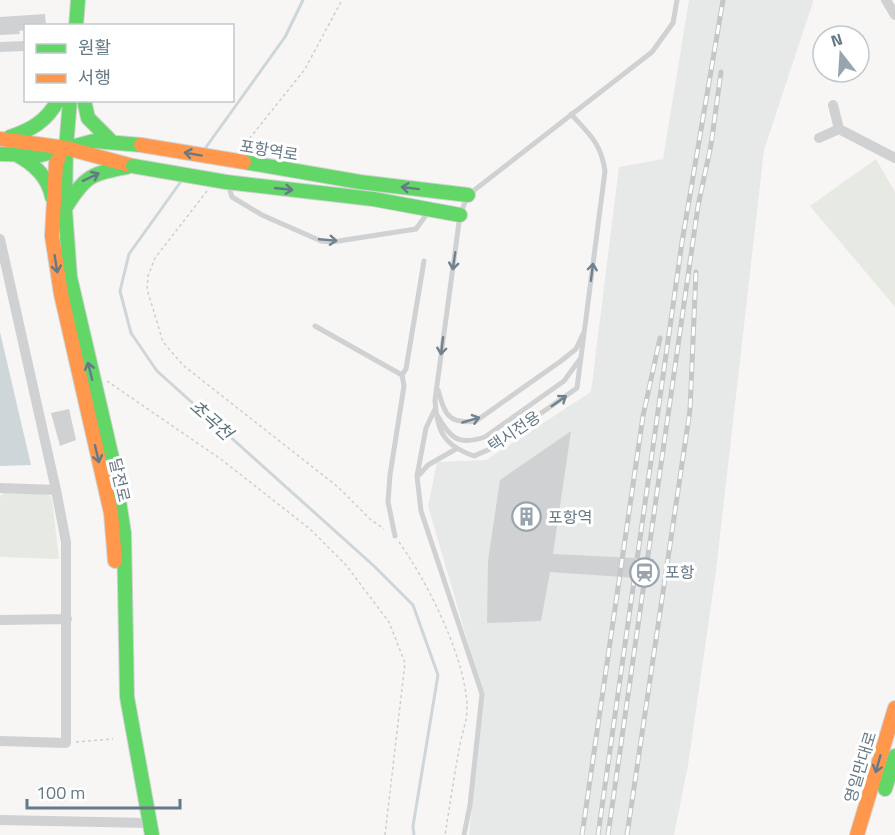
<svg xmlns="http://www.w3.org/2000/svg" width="895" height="835" viewBox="0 0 895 835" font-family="'Titillium Web','Noto Sans KR',sans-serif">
	<rect width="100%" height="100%" fill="#f7f6f5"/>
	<path fill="#e7e8e8" d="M 689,0 L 813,0 L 813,2 L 764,150 L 716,571 L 688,765 L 674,835 L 469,835 L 483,694 L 428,506 L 437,462 L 486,460 L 591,392 L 619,167 L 663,159 Z"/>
	<path fill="#e6eae3" d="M 876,159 L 895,192 L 895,307 L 810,206 Z
		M 5,491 L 46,492 L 52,498 L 59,559 L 0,557 L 0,497 Z"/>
	<path fill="#ced6d9" d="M 0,332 L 31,465 L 0,466 Z"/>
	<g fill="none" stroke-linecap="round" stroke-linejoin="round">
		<path stroke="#ced6d9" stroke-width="3" d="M 204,150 L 285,37 L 303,0
			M 182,180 L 129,254 L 120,291 L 131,333 L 157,371 L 374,566 L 413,605 L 438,675 L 413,826 L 414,835"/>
	</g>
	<path fill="#d0d1d2" d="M 45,14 L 46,26 L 26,26 L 26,30 L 19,31 L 20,34 L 0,35 L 0,17 Z
		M 69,409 L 76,440 L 60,446 L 51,413 Z
		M 571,431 L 553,554 L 654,559 L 652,579 L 550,572 L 541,621 L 487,623 L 488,561 L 500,480 Z"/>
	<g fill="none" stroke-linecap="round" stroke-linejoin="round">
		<defs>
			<path id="fast" d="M 76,26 L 78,0
				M 70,100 L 66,148 L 65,209 L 70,277 L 113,462 L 124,533 L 127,697 L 152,835
				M 84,100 L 88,118 L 112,142
				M 10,137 C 31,130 47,121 58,100
				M 0,154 L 41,155 L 94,141 L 141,145
				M 15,154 C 33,163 48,176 52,197
				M 244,162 L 360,182 L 468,195
				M 226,182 L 373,199 L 460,215
				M 66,207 C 85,176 92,173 127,167
				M 885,789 L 895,756"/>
			<path id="slow" d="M 0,139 L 66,148 L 133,166
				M 59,158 L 56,163 L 52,236 L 61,294 L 111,513 L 115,561
				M 857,835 L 895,708"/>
		</defs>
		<use href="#fast" stroke="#d3d4d5" stroke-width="16"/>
		<use href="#slow" stroke="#d3d4d5" stroke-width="16"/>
		<path stroke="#cccecf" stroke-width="1.5" stroke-dasharray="3 3" stroke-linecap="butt" d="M 242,148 L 305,69 L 342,0
			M 207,191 L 155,258 L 148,276 L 147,289 L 163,342 L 184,366 L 338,487 L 370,519 L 384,529
			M 107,381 L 222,460 L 310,529 L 346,565 L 389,622 L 405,663 L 385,835
			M 399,542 C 427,581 467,660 467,709 C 467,721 462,733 460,745 C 454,775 450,805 445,835
			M 76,742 L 113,739"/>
		<path stroke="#d0d1d2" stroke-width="5" d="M 571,114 C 589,134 601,143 605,171 L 577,388 L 490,449 L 474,456 C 443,445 437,431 435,400 L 460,215 L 468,195 L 652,52 L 673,23 L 677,0
			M 228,184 L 232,197 L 262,215 L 321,241 L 332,242 L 416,229 L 429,211
			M 315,326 L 402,375 L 404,386 L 390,475 L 388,502 L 395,536
			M 402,375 L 406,369 L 424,261
			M 438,390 C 445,414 448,425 476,421 L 561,361 L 576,349 L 583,334
			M 435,409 L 426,428 L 417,476 L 421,511 L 482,694 L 470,805 L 464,835
			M 437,415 C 450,438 458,446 485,437 L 564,381 L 580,359
			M 419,475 L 428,465 L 456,449"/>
		<path stroke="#d0d1d2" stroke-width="10" d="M 886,0 L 895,15
			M 0,47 L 26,46
			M 833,105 L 839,129 L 895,158
			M 819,138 L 839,129
			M 0,239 L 56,490 L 66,542 L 66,743 L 0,741
			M 0,488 L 56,490
			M 0,620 L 67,619
			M 0,820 L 149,823"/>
		<use href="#fast" stroke="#63d668" stroke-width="14"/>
		<use href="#slow" stroke="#ff974d" stroke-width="14"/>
		<defs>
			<path id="rail" d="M 582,835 L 643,416 L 660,338
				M 598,835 L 682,242 L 723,0
				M 608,835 L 698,206 L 711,145 L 721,72
				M 627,835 L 690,410 L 696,272"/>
		</defs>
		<use href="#rail" stroke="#c5c6c7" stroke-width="5"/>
		<use href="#rail" stroke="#fff" stroke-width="3" stroke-dasharray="9" stroke-linecap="butt"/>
		<defs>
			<path id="fast-bridge" d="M 133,166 L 226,182"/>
			<path id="slow-bridge" d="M 141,145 L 244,162"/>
		</defs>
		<use href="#fast-bridge" stroke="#d3d4d5" stroke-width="16" stroke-linecap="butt"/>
		<use href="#slow-bridge" stroke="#d3d4d5" stroke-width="16" stroke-linecap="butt"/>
		<use href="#fast-bridge" stroke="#63d668" stroke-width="14"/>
		<use href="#slow-bridge" stroke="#ff974d" stroke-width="14"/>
	</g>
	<defs><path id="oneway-shaft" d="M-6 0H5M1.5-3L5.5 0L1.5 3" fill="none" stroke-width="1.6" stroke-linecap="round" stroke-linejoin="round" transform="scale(1.5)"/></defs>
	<g stroke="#657987">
		<use href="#oneway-shaft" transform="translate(193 154) rotate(-170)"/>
		<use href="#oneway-shaft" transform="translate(91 177) rotate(-25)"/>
		<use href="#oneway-shaft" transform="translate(410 188) rotate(-173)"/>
		<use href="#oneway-shaft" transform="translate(284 189) rotate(6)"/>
		<use href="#oneway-shaft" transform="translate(56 264) rotate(81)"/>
		<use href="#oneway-shaft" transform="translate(90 371) rotate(-104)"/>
		<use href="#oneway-shaft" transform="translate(97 454) rotate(77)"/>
		<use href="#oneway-shaft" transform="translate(878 764) rotate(106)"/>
	</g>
	<g stroke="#70828e">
		<use href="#oneway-shaft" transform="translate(328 240) rotate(5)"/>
		<use href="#oneway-shaft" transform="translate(454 261) rotate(98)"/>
		<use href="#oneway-shaft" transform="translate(592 272) rotate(-83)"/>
		<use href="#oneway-shaft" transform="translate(442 346) rotate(97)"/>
		<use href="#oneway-shaft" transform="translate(559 401) rotate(-35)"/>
		<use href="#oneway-shaft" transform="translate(471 420) rotate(-16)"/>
	</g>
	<defs>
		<symbol id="building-ring" viewBox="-11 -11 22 22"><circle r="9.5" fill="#fff" stroke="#98a5ae" stroke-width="1.5"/><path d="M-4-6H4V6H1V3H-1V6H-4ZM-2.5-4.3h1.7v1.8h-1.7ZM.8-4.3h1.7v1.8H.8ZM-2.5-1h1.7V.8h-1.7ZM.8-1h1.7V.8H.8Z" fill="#98a5ae"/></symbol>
		<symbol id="station-ring" viewBox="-11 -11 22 22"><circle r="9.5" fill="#fff" stroke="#98a5ae" stroke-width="1.5"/><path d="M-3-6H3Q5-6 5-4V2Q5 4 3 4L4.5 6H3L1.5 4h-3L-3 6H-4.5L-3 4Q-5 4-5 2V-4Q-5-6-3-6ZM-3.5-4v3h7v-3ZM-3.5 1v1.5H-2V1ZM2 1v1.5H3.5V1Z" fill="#98a5ae"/></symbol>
	</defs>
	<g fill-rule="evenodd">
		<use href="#building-ring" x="510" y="500" width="33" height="33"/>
		<use href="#station-ring" x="628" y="556" width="33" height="33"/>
	</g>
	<g text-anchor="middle" stroke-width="6" stroke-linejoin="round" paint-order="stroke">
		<g font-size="16" fill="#657987" stroke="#fff">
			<text transform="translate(269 150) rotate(9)" y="6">포항역로</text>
			<text transform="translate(514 431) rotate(-34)" y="6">택시전용</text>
			<text transform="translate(120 480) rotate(77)" y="6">달전로</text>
			<text transform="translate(860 767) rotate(-73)" y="6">영일만대로</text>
		</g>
		<g font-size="16" fill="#657987" stroke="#fff" text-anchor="start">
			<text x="548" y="523">포항역</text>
			<text x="665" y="578">포항</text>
		</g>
		<g font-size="18" font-style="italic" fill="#5c747c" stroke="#fff">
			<text transform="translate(211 420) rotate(42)" y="6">초곡천</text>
		</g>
	</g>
	<rect x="24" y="24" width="210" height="78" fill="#ffffff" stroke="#c1c9cf" stroke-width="1.5"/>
	<rect x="36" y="44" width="30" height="9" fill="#63d668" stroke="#c1c9cf" stroke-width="1.5"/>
	<text x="78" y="54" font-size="18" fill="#657987">원활</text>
	<rect x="36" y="74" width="30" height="9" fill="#ff974d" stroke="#c1c9cf" stroke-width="1.5"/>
	<text x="78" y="84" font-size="18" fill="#657987">서행</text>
	<g transform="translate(841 54) rotate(343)"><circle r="28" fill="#ffffff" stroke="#c1c9cf" stroke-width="1.5"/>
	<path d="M0-4.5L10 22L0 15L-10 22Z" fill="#98a5ae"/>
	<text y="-9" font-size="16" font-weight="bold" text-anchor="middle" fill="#657987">N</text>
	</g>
	<path d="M27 799v9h153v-9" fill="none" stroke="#657987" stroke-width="3"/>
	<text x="36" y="799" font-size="18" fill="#657987" stroke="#ffffff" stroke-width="4.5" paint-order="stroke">100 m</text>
</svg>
